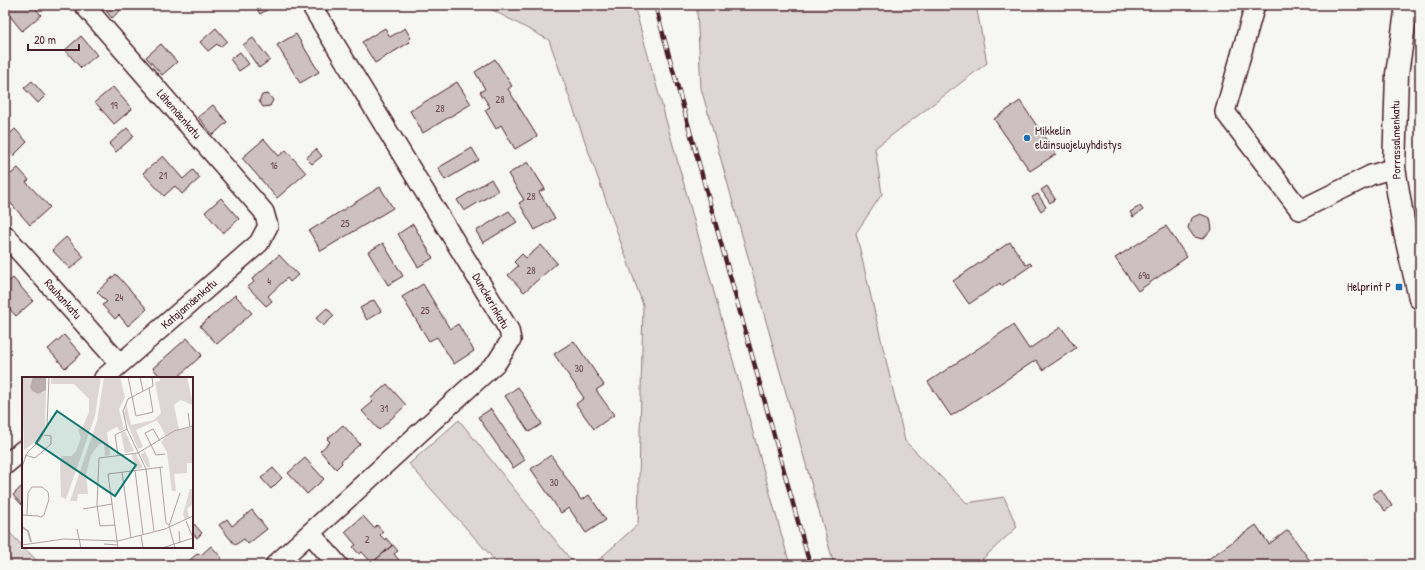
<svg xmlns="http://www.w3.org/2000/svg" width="1425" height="570" viewBox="0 0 1425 570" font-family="'Patrick Hand',sans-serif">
	<rect width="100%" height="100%" fill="#f6f6f2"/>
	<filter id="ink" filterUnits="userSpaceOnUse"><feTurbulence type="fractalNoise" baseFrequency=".025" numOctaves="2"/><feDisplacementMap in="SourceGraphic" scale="8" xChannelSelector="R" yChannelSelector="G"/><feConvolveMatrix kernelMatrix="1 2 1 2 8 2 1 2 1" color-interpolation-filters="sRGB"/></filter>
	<g filter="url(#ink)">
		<path fill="#ddd6d5" stroke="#947a80" d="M 483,5 L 634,5 L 790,565 L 593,565 L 638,524 L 643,305 L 549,40 Z
			M 696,5 L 976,5 L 987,63 L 875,148 L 882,194 L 856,233 L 905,441 L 967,503 L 1004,497 L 1017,527 L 976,565 L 834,565 L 701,88 L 697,10 Z
			M 459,420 L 575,565 L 499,565 L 409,464 Z
			M 5,528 L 41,565 L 5,565 Z"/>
		<path fill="#ccc1c0" stroke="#4a1f2b" d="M 5,5 L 33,5 L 41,15 L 22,31 L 5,10 Z
			M 101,5 L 126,5 L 112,18 Z
			M 255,5 L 275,5 L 260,14 Z
			M 216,28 L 227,41 L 220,47 L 217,44 L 208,51 L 200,42 Z
			M 385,28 L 390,37 L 405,28 L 411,38 L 408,40 L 410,42 L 375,63 L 362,42 Z
			M 296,34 L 319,72 L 300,83 L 277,45 Z
			M 81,36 L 97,55 L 81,68 L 65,50 Z
			M 253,38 L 270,60 L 259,68 L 243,45 Z
			M 161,44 L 177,62 L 162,75 L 146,57 Z
			M 240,52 L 249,64 L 239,71 L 230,59 Z
			M 495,59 L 512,86 L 508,89 L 537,136 L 515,149 L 501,125 L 496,129 L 485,110 L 490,107 L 480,92 L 485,89 L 475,72 Z
			M 32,81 L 45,96 L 38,103 L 24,88 Z
			M 457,82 L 471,104 L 423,133 L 410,111 Z
			M 113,87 L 132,109 L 114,124 L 95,102 Z
			M 268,94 L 273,100 L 270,106 L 263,107 L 259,101 L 262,95 Z
			M 1020,101 L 1056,154 L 1030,171 L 994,119 Z
			M 213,105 L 227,122 L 213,135 L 198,117 Z
			M 127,128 L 134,136 L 116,152 L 109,144 Z
			M 15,129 L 27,142 L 13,156 L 5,148 L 5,139 Z
			M 264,139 L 279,156 L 286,150 L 306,173 L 277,198 L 242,158 Z
			M 472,148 L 479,160 L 445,180 L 438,168 Z
			M 316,149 L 322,156 L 312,164 L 306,158 Z
			M 163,156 L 183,179 L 193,170 L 200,178 L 182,194 L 175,186 L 164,196 L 143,173 Z
			M 528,162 L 545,189 L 539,192 L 555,218 L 535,230 L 519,203 L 524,200 L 508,174 Z
			M 18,168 L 29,180 L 26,182 L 50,207 L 30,225 L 7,199 L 9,197 L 5,192 L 5,179 Z
			M 491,179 L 498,191 L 464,211 L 457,200 Z
			M 1047,186 L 1055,199 L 1050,203 L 1041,190 Z
			M 380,187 L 393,208 L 321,251 L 309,231 Z
			M 1038,194 L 1046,207 L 1041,211 L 1032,197 Z
			M 221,198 L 239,219 L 223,233 L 205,212 Z
			M 1140,206 L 1143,210 L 1133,217 L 1130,212 Z
			M 509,211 L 517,222 L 483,243 L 476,231 Z
			M 1200,214 L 1210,218 L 1212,229 L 1203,239 L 1194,237 L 1188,228 L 1191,218 Z
			M 413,224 L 433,258 L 418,267 L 398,234 Z
			M 1166,226 L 1187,257 L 1138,291 L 1115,258 Z
			M 66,237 L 84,257 L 70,269 L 52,250 Z
			M 1010,242 L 1026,265 L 1030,263 L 1032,265 L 1001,286 L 1000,283 L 969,304 L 953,281 Z
			M 383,243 L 403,276 L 388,285 L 368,252 Z
			M 541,245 L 557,263 L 524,292 L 508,275 L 518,266 L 514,262 L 522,254 L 526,258 Z
			M 279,255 L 298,275 L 290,282 L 287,278 L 268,296 L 272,301 L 266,306 L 248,287 L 254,282 L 252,279 Z
			M 116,274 L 147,309 L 128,326 L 119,315 L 115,319 L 102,305 L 107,302 L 97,292 Z
			M 13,278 L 33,301 L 16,316 L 5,304 L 5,285 Z
			M 423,284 L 450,329 L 458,324 L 474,351 L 454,364 L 437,337 L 429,341 L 402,297 Z
			M 235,295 L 252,313 L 217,344 L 200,326 Z
			M 374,300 L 381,311 L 367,320 L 360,308 Z
			M 327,308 L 334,316 L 323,326 L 316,318 Z
			M 1013,325 L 1029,349 L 1061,327 L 1076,348 L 1043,370 L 1036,360 L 951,416 L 928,382 Z
			M 64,335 L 81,354 L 65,368 L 48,349 Z
			M 187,338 L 202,355 L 177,378 L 161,378 L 153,368 Z
			M 574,341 L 604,385 L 596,390 L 614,415 L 594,429 L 576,404 L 584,398 L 554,354 Z
			M 387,384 L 406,405 L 379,430 L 362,411 L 373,402 L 370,399 Z
			M 518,387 L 542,424 L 529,432 L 505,396 Z
			M 491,409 L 525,460 L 513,468 L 478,417 Z
			M 343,425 L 360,444 L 341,461 L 342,463 L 336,469 L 320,451 L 330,442 L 327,439 Z
			M 551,455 L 581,500 L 589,495 L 606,520 L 586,533 L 569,508 L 561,513 L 531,469 Z
			M 305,458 L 324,479 L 307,494 L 288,473 Z
			M 273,468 L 282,478 L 271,489 L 261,478 Z
			M 23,485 L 23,504 L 22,505 L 13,495 Z
			M 1381,489 L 1392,506 L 1385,511 L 1372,495 Z
			M 252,510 L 267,529 L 248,544 L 244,539 L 235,545 L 219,525 L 227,519 L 232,526 Z
			M 363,516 L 374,528 L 377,525 L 383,532 L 380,535 L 385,540 L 386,538 L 392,545 L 372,563 L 362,552 L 359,554 L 353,547 L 356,545 L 345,532 Z
			M 194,524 L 202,533 L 197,538 L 192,532 L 192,526 Z
			M 1256,525 L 1269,544 L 1288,530 L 1313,565 L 1200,565 Z
			M 393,545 L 398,551 L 394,554 L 403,565 L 374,565 L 372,563 Z
			M 211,546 L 222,558 L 215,565 L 184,565 L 198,553 L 201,555 Z"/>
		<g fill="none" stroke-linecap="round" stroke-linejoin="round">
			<defs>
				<path id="minor" d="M 84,5 L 264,212 L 268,226 L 259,243 L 104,378
					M 1255,5 L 1225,112 L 1300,210 L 1371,175 L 1394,168
					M 5,235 L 120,364
					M 5,465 L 23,450
					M 310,533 L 338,565
					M 275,565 L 497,362 L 511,340 L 509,330 L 311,5"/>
				<path id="tertiary" d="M 1407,5 L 1397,74 L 1394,168 L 1405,233 L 1420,298"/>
			</defs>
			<use href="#minor" stroke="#4a1f2b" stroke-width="22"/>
			<use href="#tertiary" stroke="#4a1f2b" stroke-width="25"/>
			<use href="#minor" stroke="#f6f6f2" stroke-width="19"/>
			<use href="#tertiary" stroke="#f6f6f2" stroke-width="22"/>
			<defs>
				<path id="rail" d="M 655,5 L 810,565"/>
			</defs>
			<use href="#rail" stroke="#4a1f2b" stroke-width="4.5"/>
			<use href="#rail" stroke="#f6f6f2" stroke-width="3" stroke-dasharray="9" stroke-linecap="butt"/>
		</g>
	</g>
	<g fill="#1f6fb2" stroke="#f6f6f2" stroke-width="1.5">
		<circle cx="1027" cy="138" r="4"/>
		<rect x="1395" y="283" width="8" height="8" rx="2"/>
	</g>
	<g text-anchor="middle" stroke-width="3.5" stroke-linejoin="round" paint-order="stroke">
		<g font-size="10" fill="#6a4850">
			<text x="500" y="103">28</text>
			<text x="114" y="109">19</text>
			<text x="440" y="112">28</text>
			<text x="274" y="169">16</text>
			<text x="163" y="179">21</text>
			<text x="531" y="200">28</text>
			<text x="345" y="227">25</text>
			<text x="531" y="274">28</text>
			<text x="1144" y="279">69a</text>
			<text x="269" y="285">4</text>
			<text x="119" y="301">24</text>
			<text x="425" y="314">25</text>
			<text x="579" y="372">30</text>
			<text x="384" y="412">31</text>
			<text x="554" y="486">30</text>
			<text x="367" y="543">2</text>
		</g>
		<g font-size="12" fill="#4a1f2b" stroke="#f6f6f2">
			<text transform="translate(179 114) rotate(49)" y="4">Lähemäenkatu</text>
			<text transform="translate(1396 140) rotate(-91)" y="4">Porrassalmenkatu</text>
			<text transform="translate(63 299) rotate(48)" y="4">Rauhankatu</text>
			<text transform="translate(491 301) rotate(60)" y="4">Dunckerinkatu</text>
			<text transform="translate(189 304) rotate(-41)" y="4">Katajamäenkatu</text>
		</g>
		<g font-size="12" fill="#4a1f2b" stroke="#f6f6f2" text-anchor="start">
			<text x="1035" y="135">Mikkelin<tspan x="1035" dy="14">eläinsuojeluyhdistys</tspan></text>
			<text x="1391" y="291" text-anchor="end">Helprint P</text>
		</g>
	</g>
	<g transform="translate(22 377)">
		<rect width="171" height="171" fill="#f6f6f2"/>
		<path d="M 0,0 L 11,0 L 20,16 L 24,13 L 23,50 L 17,62 L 2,73 ZM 29,0 L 79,0 L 73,39 L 44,122 L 39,120 L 38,84 L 40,79 L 50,79 L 54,74 L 59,61 L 56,52 L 60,51 L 67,35 L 67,22 L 52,7 L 29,7 ZM 82,0 L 98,0 L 103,20 L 97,32 L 102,52 L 98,54 L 95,50 L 85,55 L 88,78 L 83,79 L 82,66 L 77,67 L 69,78 L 64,97 L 66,117 L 56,117 L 55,124 L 48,124 L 75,44 ZM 137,0 L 165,0 L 171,28 L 158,23 L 152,28 L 157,53 L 171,50 L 171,86 L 165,86 L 165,96 L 152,97 L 154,114 L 150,114 L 145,75 L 139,65 L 144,59 L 135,43 L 114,53 L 121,70 L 116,72 L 102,38 L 104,26 L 109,48 L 132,43 L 139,36 L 133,5 L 138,4 ZM 103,54 L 112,74 L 103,76 L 99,56 ZM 123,74 L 127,84 L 128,90 L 125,90 L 119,78 ZM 110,77 L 114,77 L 121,91 L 113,92 ZM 168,112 L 171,112 L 171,127 L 165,132 L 167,140 L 163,143 L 161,137 Z" fill="#ddd6d5"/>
		<path d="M 11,0 L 24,0 L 24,13 L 16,17 L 10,14 L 8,10 Z" fill="#bbadae"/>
		<path fill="none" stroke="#bbadae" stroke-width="2" d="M 0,150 L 6,154 L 9,165"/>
		<path fill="none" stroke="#b1a0a2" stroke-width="1" d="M 106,0 L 114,39 L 131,35 L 127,11M 118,0 L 121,14M 130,0 L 131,9 L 106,22 L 101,34 L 105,52 L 124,92 L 132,154M 166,36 L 168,50M 138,64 L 131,52 L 123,56 L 134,78 L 143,77M 3,78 L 13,81 L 29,67 L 29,59 L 22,58M 96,78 L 93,58 L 105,52M 0,90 L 5,76 L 18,63 L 25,49 L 27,0M 138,90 L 144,146 L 147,148M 113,93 L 121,157M 100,95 L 109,161M 61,132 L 90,127M 0,138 L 16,139 L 19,140 L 22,138 L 27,122 L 26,115 L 20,110 L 10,110 L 6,116 L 5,138M 164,144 L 171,161M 93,148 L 78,149 L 75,128 L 77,81 L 116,76 L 152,54 L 171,49M 55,152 L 59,171M 157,154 L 158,166M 119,158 L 121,171M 82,167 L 95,168M 0,168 L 42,162 L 96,164 L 143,152 L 171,139M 96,171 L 86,97 L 141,90M 140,171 L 171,161M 153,171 L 147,149 L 158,116"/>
		<path fill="#0f766e" fill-opacity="0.15" stroke="#0f766e" stroke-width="2" d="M 35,34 L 114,88 L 93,119 L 14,66 Z"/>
		<rect width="171" height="171" fill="none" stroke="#4a1f2b" stroke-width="2"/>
	</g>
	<rect width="1425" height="570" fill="none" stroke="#f6f6f2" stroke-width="20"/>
	<rect x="10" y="10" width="1405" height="550" fill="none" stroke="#4a1f2b" stroke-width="1.5" filter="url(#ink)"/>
	<path d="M28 44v6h51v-6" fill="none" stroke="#4a1f2b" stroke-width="2"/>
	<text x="34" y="44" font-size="12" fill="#4a1f2b" stroke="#f6f6f2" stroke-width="3" paint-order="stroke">20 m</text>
</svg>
